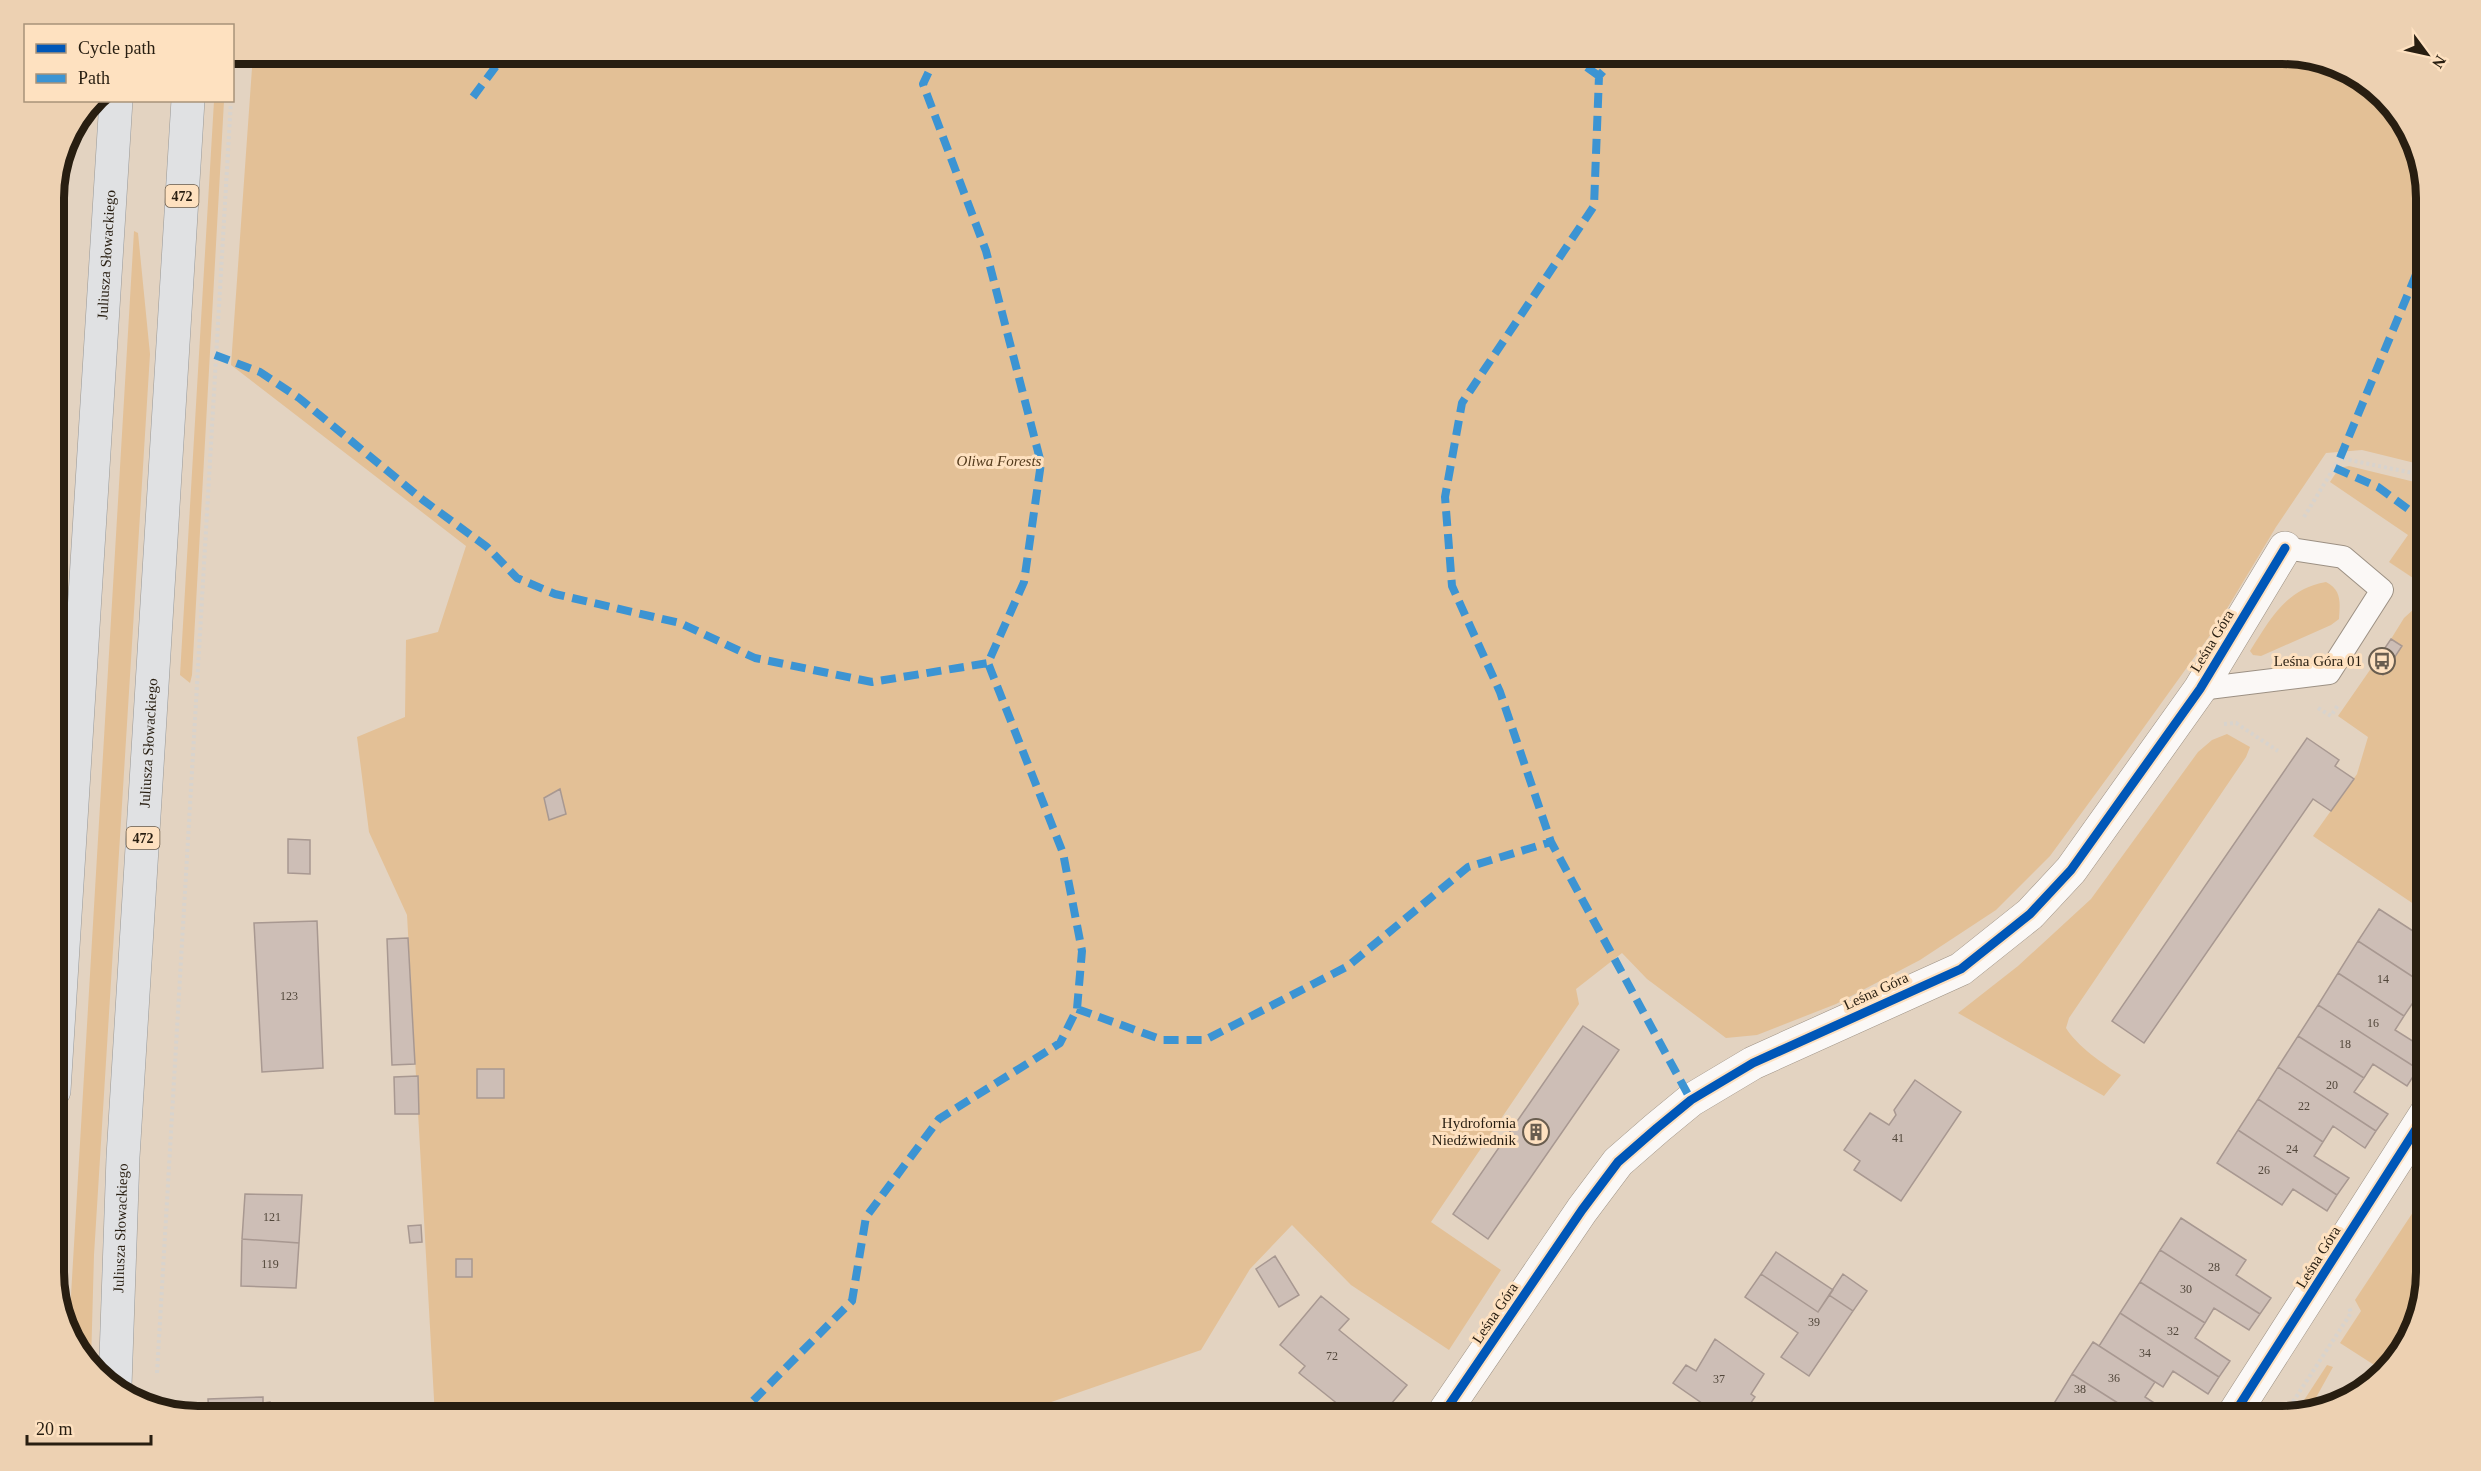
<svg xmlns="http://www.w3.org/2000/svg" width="2481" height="1471" viewBox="0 0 2481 1471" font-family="Georgia,serif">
	<rect width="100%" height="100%" fill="#e3d3c1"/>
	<path fill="#e3c096" d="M 253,54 L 2282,54 L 2355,74 L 2407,126 L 2427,190 L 2427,466 L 2362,450 L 2326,453 L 2276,527 L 2216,627 L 2124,755 L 2050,856 L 1996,910 L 1920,960 L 1836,1004 L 1757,1035 L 1726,1038 L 1647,979 L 1622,953 L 1576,989 L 1579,1004 L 1431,1222 L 1501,1270 L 1449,1350 L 1351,1285 L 1292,1225 L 1250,1269 L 1201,1350 L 1008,1417 L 435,1417 L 407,915 L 369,832 L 357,737 L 405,717 L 406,640 L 438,632 L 466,546 L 231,365 Z
		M 214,101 L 224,101 L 192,675 L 190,683 L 180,675 Z
		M 134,231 L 138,233 L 150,354 L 94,1255 L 91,1363 L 74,1345 L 69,1329 Z
		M 2349,466 L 2427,485 L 2427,558 L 2413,578 L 2389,562 L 2408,535 L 2330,482 L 2339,468 Z
		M 2326,582 C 2342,590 2340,603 2339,619 L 2331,625 L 2261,656 L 2253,655 L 2250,651 C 2271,618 2286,589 2326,582 Z
		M 2427,597 L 2427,913 L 2313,836 L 2357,774 L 2368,737 L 2338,716 L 2372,667 L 2384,674 L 2401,647 L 2391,639 L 2404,618 Z
		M 2227,734 L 2250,747 L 2246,757 L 2069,1018 L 2066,1028 C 2076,1045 2104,1065 2121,1075 L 2104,1096 L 1958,1013 L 2018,966 L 2091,899 L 2198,752 L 2212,740 Z
		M 2427,1191 L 2427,1236 L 2418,1250 L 2427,1256 L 2427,1273 L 2407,1345 L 2382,1370 L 2340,1343 L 2361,1311 L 2355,1300 Z
		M 2327,1365 L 2333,1367 L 2313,1403 L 2320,1407 L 2295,1414 Z"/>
	<path fill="#cdbeb6" stroke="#a89891" stroke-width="1.5" d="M 2391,639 L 2402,646 L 2383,675 L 2372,667 Z
		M 2307,738 L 2339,760 L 2335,766 L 2354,779 L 2331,811 L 2313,799 L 2144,1043 L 2112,1021 Z
		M 560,789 L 566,814 L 549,820 L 544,798 Z
		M 288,839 L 310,840 L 310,874 L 288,873 Z
		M 2379,909 L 2427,940 L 2427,986 L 2358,941 Z
		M 317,921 L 323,1068 L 262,1072 L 254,923 Z
		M 408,938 L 415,1064 L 392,1065 L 387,939 Z
		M 2358,941 L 2427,986 L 2427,995 L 2420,1005 L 2414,1001 L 2404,1016 L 2338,973 Z
		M 2338,973 L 2404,1016 L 2395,1030 L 2427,1050 L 2418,1069 L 2318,1005 Z
		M 2318,1005 L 2418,1069 L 2407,1086 L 2373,1064 L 2364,1078 L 2298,1036 Z
		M 1583,1026 L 1619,1050 L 1488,1239 L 1453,1214 Z
		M 2298,1036 L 2364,1078 L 2354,1092 L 2388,1114 L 2376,1131 L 2278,1067 Z
		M 2278,1067 L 2376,1131 L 2365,1148 L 2333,1126 L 2323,1142 L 2258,1099 Z
		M 477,1069 L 504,1069 L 504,1098 L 477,1098 Z
		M 418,1076 L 419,1114 L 395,1114 L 394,1077 Z
		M 1915,1080 L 1961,1112 L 1901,1201 L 1854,1170 L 1860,1161 L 1844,1150 L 1870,1113 L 1889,1125 L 1896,1115 L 1894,1110 Z
		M 2258,1099 L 2323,1142 L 2314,1156 L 2349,1178 L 2337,1195 L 2238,1130 Z
		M 2238,1130 L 2337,1195 L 2327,1211 L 2293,1189 L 2282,1205 L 2217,1163 Z
		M 245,1194 L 302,1195 L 299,1243 L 242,1239 Z
		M 2181,1218 L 2246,1260 L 2236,1275 L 2271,1298 L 2260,1314 L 2160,1250 Z
		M 421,1225 L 422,1242 L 410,1243 L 408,1226 Z
		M 2427,1236 L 2427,1256 L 2418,1250 Z
		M 242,1239 L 299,1243 L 296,1288 L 241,1286 Z
		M 2160,1250 L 2260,1314 L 2249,1330 L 2214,1308 L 2205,1323 L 2140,1282 Z
		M 1776,1252 L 1833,1290 L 1818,1312 L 1761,1274 Z
		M 1275,1256 L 1299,1295 L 1279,1307 L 1256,1269 Z
		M 456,1259 L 472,1259 L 472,1277 L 456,1277 Z
		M 1761,1274 L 1818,1312 L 1829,1295 L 1853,1311 L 1809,1376 L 1781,1357 L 1798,1333 L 1745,1297 Z
		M 1843,1274 L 1867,1291 L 1853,1311 L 1829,1295 Z
		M 2140,1282 L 2205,1323 L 2195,1338 L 2230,1361 L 2219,1377 L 2120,1313 Z
		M 1321,1296 L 1349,1319 L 1339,1330 L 1407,1385 L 1380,1417 L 1354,1417 L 1299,1373 L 1305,1366 L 1280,1345 Z
		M 2120,1313 L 2219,1377 L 2208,1394 L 2173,1371 L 2163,1387 L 2099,1346 Z
		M 1715,1339 L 1764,1374 L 1751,1394 L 1755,1397 L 1741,1417 L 1722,1417 L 1673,1383 L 1686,1365 L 1696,1371 Z
		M 2093,1342 L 2155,1382 L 2145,1397 L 2176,1417 L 2140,1417 L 2072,1374 Z
		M 2072,1374 L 2140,1417 L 2071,1417 L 2053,1405 Z
		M 263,1397 L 263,1403 L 270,1402 L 271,1414 L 264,1414 L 264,1417 L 209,1417 L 208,1399 Z
		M 2053,1405 L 2071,1417 L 2045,1417 Z"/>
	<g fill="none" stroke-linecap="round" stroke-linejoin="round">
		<defs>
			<path id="service" d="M 2200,689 L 2329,673 L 2382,590 L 2343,557 L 2285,548"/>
			<path id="minor" d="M 1441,1417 L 1582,1210 L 1618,1162 L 1657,1128 L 1691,1100 L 1753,1063 L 1961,969 L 2030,914 L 2071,870 L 2200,689 L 2285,548
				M 2232,1417 L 2427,1112"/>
			<g id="primary">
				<path id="s1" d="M 54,1091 L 116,100"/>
				<path id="s2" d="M 115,1386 L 123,1157 L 188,100"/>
			</g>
		</defs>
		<use href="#service" stroke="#9c9083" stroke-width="24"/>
		<use href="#minor" stroke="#9c9083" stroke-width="34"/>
		<use href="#primary" stroke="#989897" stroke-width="34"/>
		<path stroke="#d8d3cd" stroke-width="4" stroke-dasharray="3 3" stroke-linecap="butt" d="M 232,82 L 234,54
			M 2304,517 L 2340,458 L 2427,476
			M 2416,594 L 2427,581
			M 2318,708 L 2331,716 L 2338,705
			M 2224,724 L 2236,723 L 2278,751
			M 157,1373 L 231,100
			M 2283,1417 L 2351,1313 L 2349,1307"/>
		<use href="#service" stroke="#fbf8f6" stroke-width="22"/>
		<use href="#minor" stroke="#fbf8f6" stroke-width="33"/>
		<use href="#primary" stroke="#e0e1e3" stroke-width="33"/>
		<path stroke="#3c94d3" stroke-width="8" stroke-dasharray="15 8" stroke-linecap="butt" d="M 1568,54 L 1599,76
			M 1618,54 L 1599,76 L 1594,206 L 1462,403 L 1445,497 L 1452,586 L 1500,692 L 1551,842 L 1691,1100
			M 473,97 L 505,54
			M 215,355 L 260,372 L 299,398 L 423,500 L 487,547 L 517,578 L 555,594 L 680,623 L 755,658 L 872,682 L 988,663
			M 2340,458 L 2427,248
			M 2335,468 L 2378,487 L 2427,523
			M 1077,1009 L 1163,1040 L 1205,1040 L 1348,966 L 1468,867 L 1551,842
			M 737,1417 L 852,1301 L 866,1217 L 939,1119 L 1060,1043 L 1077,1009 L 1082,951 L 1063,853 L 988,663 L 1024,582 L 1041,463 L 986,251 L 923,84 L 937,54"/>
		<defs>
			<path id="cycleway" d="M 1441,1417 L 1582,1210 L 1618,1162 L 1657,1128 L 1691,1100 L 1753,1063 L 1961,969 L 2030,914 L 2071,870 L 2200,689 L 2285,548
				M 2232,1417 L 2427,1112"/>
		</defs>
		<use href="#cycleway" stroke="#fee1c0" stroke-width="13"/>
		<use href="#cycleway" stroke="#0057b8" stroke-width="9"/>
	</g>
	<defs>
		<symbol id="bus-ring" viewBox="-11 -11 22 22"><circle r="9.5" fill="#fee1c0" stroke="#695d4f" stroke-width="1.5"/><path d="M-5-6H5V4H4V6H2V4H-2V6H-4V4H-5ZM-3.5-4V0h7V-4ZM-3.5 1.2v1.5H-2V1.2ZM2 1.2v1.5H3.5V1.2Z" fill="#695d4f"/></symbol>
		<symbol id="building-ring" viewBox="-11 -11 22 22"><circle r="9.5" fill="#fee1c0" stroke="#695d4f" stroke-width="1.5"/><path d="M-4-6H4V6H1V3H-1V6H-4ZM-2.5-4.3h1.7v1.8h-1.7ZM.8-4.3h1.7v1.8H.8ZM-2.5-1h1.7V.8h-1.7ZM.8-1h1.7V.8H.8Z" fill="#695d4f"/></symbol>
	</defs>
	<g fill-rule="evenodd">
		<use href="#bus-ring" x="2367" y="646" width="30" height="30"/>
		<use href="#building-ring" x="1521" y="1117" width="30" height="30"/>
	</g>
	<g text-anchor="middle" stroke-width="6" stroke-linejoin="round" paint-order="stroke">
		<g font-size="12" fill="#51463a">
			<text x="2383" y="983">14</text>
			<text x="289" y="1000">123</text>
			<text x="2373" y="1027">16</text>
			<text x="2345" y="1048">18</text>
			<text x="2332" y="1089">20</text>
			<text x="2304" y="1110">22</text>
			<text x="1898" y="1142">41</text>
			<text x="2292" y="1153">24</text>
			<text x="2264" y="1174">26</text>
			<text x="272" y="1221">121</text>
			<text x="270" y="1268">119</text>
			<text x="2214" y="1271">28</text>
			<text x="2186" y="1293">30</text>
			<text x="1814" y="1326">39</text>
			<text x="2173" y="1335">32</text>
			<text x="2145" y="1357">34</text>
			<text x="1332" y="1360">72</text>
			<text x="2114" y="1382">36</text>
			<text x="1719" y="1383">37</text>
			<text x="2080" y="1393">38</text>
		</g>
		<g fill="#fee1c0" stroke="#685846" stroke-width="1.5">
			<rect x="165.5" y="185" width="33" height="22" rx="4.5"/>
			<rect x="126.5" y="827" width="33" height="22" rx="4.5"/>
		</g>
		<g font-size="14" font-weight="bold" fill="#281e11">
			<text x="182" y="201">472</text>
			<text x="143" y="843">472</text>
		</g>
		<g font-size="15" fill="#281e11" stroke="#fee1c0">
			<text dy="5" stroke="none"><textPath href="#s1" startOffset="838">Juliusza Słowackiego</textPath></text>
			<text transform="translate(2212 641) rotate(-59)" y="5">Leśna Góra</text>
			<text dy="5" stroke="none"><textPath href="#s2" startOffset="644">Juliusza Słowackiego</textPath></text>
			<text transform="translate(1876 991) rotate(-25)" y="5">Leśna Góra</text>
			<text dy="5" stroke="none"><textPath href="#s2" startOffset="158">Juliusza Słowackiego</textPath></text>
			<text transform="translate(2318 1257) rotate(-58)" y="5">Leśna Góra</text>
			<text transform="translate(1495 1313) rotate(-56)" y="5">Leśna Góra</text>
		</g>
		<g font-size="15" font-style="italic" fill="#533a1b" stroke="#fee1c0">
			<text x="999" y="466">Oliwa Forests</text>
		</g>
		<g font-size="15" fill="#281e11" stroke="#fee1c0" text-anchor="end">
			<text x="2362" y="666">Leśna Góra 01</text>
			<text x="1516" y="1128">Hydrofornia<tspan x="1516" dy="17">Niedźwiednik</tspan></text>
		</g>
	</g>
	<path d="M0 0H2481V1471H0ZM198 64H2282A134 134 0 0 1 2416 198V1272A134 134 0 0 1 2282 1406H198A134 134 0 0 1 64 1272V198A134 134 0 0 1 198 64Z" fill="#edd1b2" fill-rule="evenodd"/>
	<path fill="none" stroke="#281e11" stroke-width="8" d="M198 64H2282A134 134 0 0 1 2416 198V1272A134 134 0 0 1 2282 1406H198A134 134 0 0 1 64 1272V198A134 134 0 0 1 198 64Z"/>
	<rect x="24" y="24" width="210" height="78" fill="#fee1c0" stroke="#a8937a" stroke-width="1.5"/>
	<rect x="36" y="44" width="30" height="9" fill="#0057b8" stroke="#a8937a" stroke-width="1.5"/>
	<text x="78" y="54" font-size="18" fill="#281e11">Cycle path</text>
	<rect x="36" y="74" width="30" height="9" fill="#3c94d3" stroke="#a8937a" stroke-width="1.5"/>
	<text x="78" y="84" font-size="18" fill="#281e11">Path</text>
	<g transform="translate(2427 54) rotate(123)" stroke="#fee1c0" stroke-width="4.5" paint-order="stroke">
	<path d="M0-4.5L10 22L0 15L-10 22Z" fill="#281e11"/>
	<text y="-9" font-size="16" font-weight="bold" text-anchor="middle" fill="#281e11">N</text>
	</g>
	<path d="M27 1435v9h124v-9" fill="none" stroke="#281e11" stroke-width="3"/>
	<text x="36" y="1435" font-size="18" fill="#281e11" stroke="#fee1c0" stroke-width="4.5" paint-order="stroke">20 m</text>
</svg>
